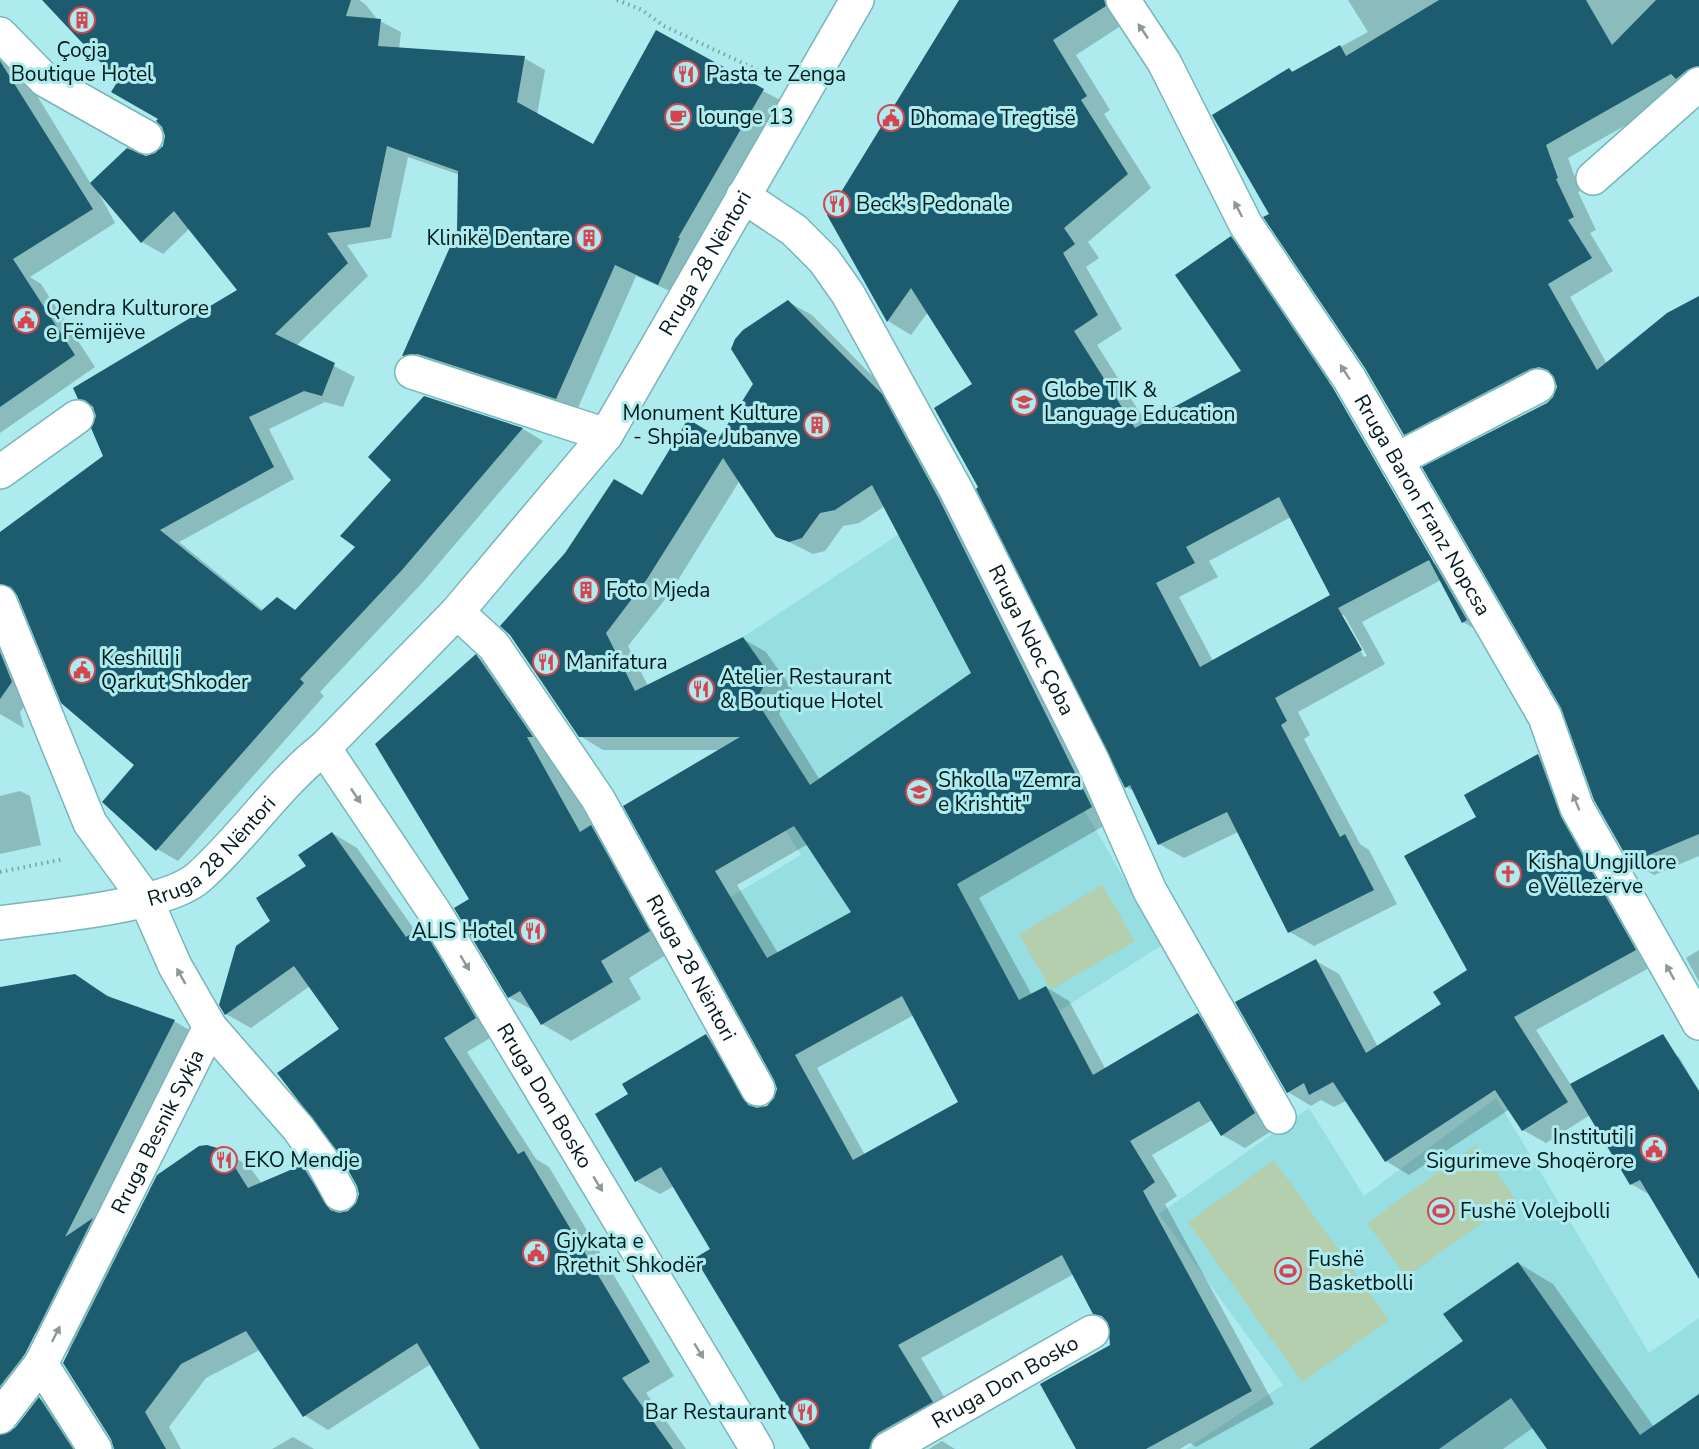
<svg xmlns="http://www.w3.org/2000/svg" width="1699" height="1449" viewBox="0 0 1699 1449" font-family="'Nunito Sans',sans-serif">
	<rect width="100%" height="100%" fill="#adebee"/>
	<path fill="#96dee2" d="M 941,513 L 1085,811 L 1162,945 L 1059,1011 L 1046,986 L 1019,1000 L 991,948 L 748,969 L 712,990 L 677,929 L 801,855 L 750,773 L 782,741 L 760,706 L 751,710 L 770,675 L 743,637 L 898,535 Z
		M 1496,1098 L 1649,1353 L 1699,1318 L 1699,1449 L 1186,1449 L 1283,1385 L 1159,1214 L 1309,1108 L 1364,1196 Z"/>
	<path fill="#b3cfae" d="M 1102,885 L 1135,941 L 1051,990 L 1019,934 Z
		M 1476,1145 L 1516,1199 L 1406,1277 L 1367,1223 Z
		M 1274,1160 L 1389,1320 L 1302,1382 L 1188,1222 Z"/>
	<path fill="#0003" fill-rule="evenodd" d="M 44,0 L 359,0 L 365,4 L 378,20 L 401,32 L 399,49 L 524,58 L 545,70 L 537,115 L 594,146 L 763,91 L 784,102 L 679,295 L 636,276 L 577,410 L 424,367 L 404,355 L 458,231 L 460,175 L 408,157 L 391,238 L 347,245 L 368,276 L 296,346 L 355,377 L 343,407 L 325,402 L 269,429 L 294,479 L 179,542 L 264,611 L 277,599 L 297,611 L 357,546 L 393,480 L 424,397 L 523,429 L 543,441 L 423,582 L 320,692 L 324,696 L 178,861 L 157,849 L 136,765 L 19,595 L 15,596 L 33,695 L 20,712 L 24,728 L 0,714 L 0,534 L 105,457 L 93,406 L 79,398 L 239,290 L 190,228 L 163,254 L 142,242 L 96,188 L 115,223 L 30,277 L 41,284 L 95,367 L 0,433 L 0,35 L 91,184 L 157,154 L 164,146 L 166,137 L 160,119 L 120,81 Z
		M 961,0 L 1121,0 L 1130,20 L 1076,55 L 1110,110 L 1104,114 L 1151,188 L 1088,242 L 1099,258 L 1086,267 L 1122,329 L 1097,345 L 1147,424 L 1243,372 L 1231,238 L 1255,252 L 1487,636 L 1463,622 L 1441,580 L 1362,622 L 1385,664 L 1298,712 L 1310,735 L 1304,739 L 1360,844 L 1369,850 L 1397,904 L 1314,946 L 1290,932 L 1238,832 L 1184,858 L 1159,844 L 1134,791 L 1126,787 L 974,385 L 928,312 L 911,335 L 888,321 ZM 1331,381 L 1437,564 L 1433,564 L 1328,382 ZM 1291,517 L 1332,595 L 1213,661 L 1179,597 L 1218,577 L 1209,561 ZM 1341,615 L 1344,615 L 1367,656 L 1364,657 Z
		M 1348,0 L 1699,0 L 1699,90 L 1693,87 L 1568,158 L 1580,191 L 1578,192 L 1596,230 L 1590,233 L 1613,271 L 1570,297 L 1607,364 L 1699,297 L 1699,856 L 1654,875 L 1631,862 L 1548,404 L 1555,397 L 1558,387 L 1557,381 L 1427,447 L 1405,434 L 1272,215 L 1289,69 L 1294,72 L 1368,32 Z
		M 788,302 L 812,315 L 905,409 L 1114,820 L 979,898 L 1032,995 L 1046,987 L 1069,1001 L 1106,1070 L 1198,1015 L 1221,1028 L 1278,1127 L 1245,1148 L 1222,1135 L 1212,1120 L 1152,1155 L 1177,1196 L 1165,1204 L 1274,1404 L 1196,1447 L 1190,1443 L 1180,1449 L 1078,1449 L 1112,1346 L 1109,1321 L 1095,1312 L 1074,1274 L 921,1358 L 955,1415 L 899,1449 L 811,1449 L 712,1250 L 674,1186 L 660,1194 L 636,1181 L 630,1095 L 706,1036 L 730,1049 L 764,1108 L 775,1100 L 778,1090 L 776,1079 L 625,807 L 721,750 L 603,750 L 580,736 L 511,634 L 642,497 L 719,439 L 755,384 ZM 740,480 L 777,536 L 813,554 L 825,551 L 843,526 L 859,523 L 885,506 L 972,674 L 820,780 L 779,714 L 792,689 L 766,652 L 743,639 L 648,686 L 628,646 L 670,593 ZM 808,844 L 853,912 L 778,953 L 737,885 ZM 914,1015 L 960,1102 L 865,1155 L 817,1068 Z
		M 476,656 L 504,673 L 677,948 L 629,978 L 641,999 L 571,1041 L 542,1024 L 534,1011 L 509,997 L 471,899 Z
		M 1538,756 L 1562,770 L 1658,963 L 1536,1030 L 1571,1085 L 1652,1042 L 1679,1057 L 1699,1091 L 1699,1276 L 1652,1196 L 1631,1184 L 1590,1115 L 1546,1143 L 1523,1130 L 1510,1109 L 1409,1175 L 1386,1161 L 1346,1101 L 1334,1107 L 1321,1100 L 1311,1106 L 1288,1092 L 1316,961 L 1339,974 L 1378,1047 L 1443,1004 L 1469,971 L 1478,817 Z
		M 20,791 L 30,796 L 41,845 L 0,854 L 0,796 Z
		M 332,833 L 357,848 L 416,932 L 422,929 L 447,943 L 500,1032 L 467,1052 L 536,1159 L 549,1167 L 674,1376 L 646,1393 L 686,1449 L 479,1449 L 431,1364 L 328,1430 L 304,1415 L 260,1350 L 206,1378 L 169,1427 L 181,1449 L 115,1449 L 70,1352 L 36,1333 L 0,1262 L 0,988 L 75,976 L 119,1002 L 174,1021 L 208,1041 L 112,1230 L 127,1238 L 223,1151 L 249,1166 L 262,1184 L 302,1167 L 327,1181 L 346,1213 L 357,1205 L 360,1195 L 341,1030 L 310,986 L 251,1028 L 226,1014 L 272,921 Z
		M 1699,950 L 1699,982 L 1686,958 Z
		M 1518,1263 L 1553,1284 L 1654,1427 L 1699,1396 L 1699,1449 L 1549,1449 L 1534,1427 L 1503,1449 L 1311,1449 L 1465,1341 Z
		M 0,1331 L 41,1379 L 6,1430 L 7,1437 L 40,1399 L 64,1413 L 87,1449 L 0,1449 Z
		M 293,1437 L 314,1449 L 272,1449 Z
		M 942,1441 L 955,1449 L 929,1449 Z"/>
	<path fill="#1d5c6e" fill-rule="evenodd" d="M 42,0 L 351,0 L 346,16 L 381,19 L 378,46 L 525,56 L 517,102 L 593,144 L 656,30 L 764,89 L 678,238 L 680,238 L 658,285 L 615,265 L 556,399 L 418,354 L 402,356 L 457,231 L 458,171 L 387,146 L 370,227 L 327,233 L 348,263 L 275,334 L 335,363 L 322,396 L 304,391 L 249,417 L 274,467 L 160,530 L 261,611 L 277,597 L 295,610 L 355,547 L 340,536 L 391,480 L 368,457 L 424,396 L 523,428 L 402,570 L 300,679 L 304,683 L 156,851 L 102,802 L 134,765 L 61,703 L 17,595 L 11,587 L 0,584 L 0,532 L 103,456 L 91,428 L 96,416 L 93,407 L 85,400 L 78,399 L 73,388 L 237,290 L 174,211 L 141,243 L 90,183 L 127,148 L 146,156 L 155,153 L 163,146 L 165,136 L 162,127 L 156,121 L 158,119 L 111,92 L 118,81 Z
		M 959,0 L 1104,0 L 1106,6 L 1053,40 L 1087,96 L 1081,100 L 1128,174 L 1064,228 L 1075,244 L 1063,253 L 1098,315 L 1074,331 L 1135,428 L 1241,371 L 1175,275 L 1231,236 L 1333,388 L 1467,620 L 1462,623 L 1429,560 L 1338,608 L 1362,650 L 1275,698 L 1287,721 L 1281,725 L 1340,837 L 1345,834 L 1374,890 L 1288,933 L 1227,812 L 1158,845 L 1130,785 L 1125,788 L 976,489 L 978,487 L 934,408 L 972,384 L 911,288 L 887,322 L 827,215 ZM 1279,497 L 1330,595 L 1200,667 L 1156,583 L 1195,563 L 1186,547 Z
		M 1439,0 L 1586,0 L 1612,45 L 1656,0 L 1699,0 L 1699,66 L 1687,70 L 1676,79 L 1671,74 L 1546,145 L 1558,178 L 1556,179 L 1574,217 L 1568,220 L 1592,258 L 1548,284 L 1597,370 L 1667,313 L 1699,296 L 1699,834 L 1630,863 L 1594,800 L 1561,708 L 1422,467 L 1547,403 L 1553,397 L 1557,387 L 1554,377 L 1548,370 L 1539,367 L 1530,369 L 1404,435 L 1365,368 L 1263,217 L 1269,214 L 1212,115 L 1289,68 L 1292,72 L 1340,45 L 1346,56 Z
		M 0,61 L 93,209 L 13,259 L 75,355 L 0,407 Z
		M 788,300 L 882,394 L 939,499 L 1092,807 L 957,884 L 1019,1000 L 1046,986 L 1093,1075 L 1198,1013 L 1255,1113 L 1221,1136 L 1199,1101 L 1130,1141 L 1155,1182 L 1143,1191 L 1252,1391 L 1146,1449 L 1076,1449 L 1040,1384 L 1110,1345 L 1108,1323 L 1102,1316 L 1093,1314 L 1062,1255 L 898,1345 L 933,1402 L 878,1433 L 872,1440 L 869,1449 L 810,1449 L 695,1258 L 710,1249 L 661,1167 L 635,1182 L 595,1114 L 628,1094 L 622,1084 L 706,1034 L 748,1105 L 757,1108 L 767,1106 L 774,1098 L 777,1089 L 774,1080 L 623,806 L 740,737 L 579,737 L 510,635 L 500,626 L 565,553 L 614,479 L 642,495 L 688,419 L 719,438 L 753,384 L 731,349 L 735,339 L 743,330 ZM 723,458 L 772,532 L 776,537 L 789,542 L 802,538 L 820,513 L 835,510 L 872,485 L 971,673 L 810,785 L 756,700 L 770,675 L 743,637 L 635,691 L 606,633 L 647,579 ZM 794,826 L 851,912 L 767,958 L 715,871 ZM 902,996 L 958,1102 L 853,1160 L 795,1055 Z
		M 0,652 L 12,682 L 0,699 Z
		M 476,654 L 533,737 L 527,737 L 580,832 L 591,825 L 650,931 L 601,961 L 613,982 L 541,1025 L 520,991 L 508,998 L 454,908 L 469,899 L 375,744 Z
		M 1538,754 L 1561,817 L 1636,950 L 1514,1017 L 1568,1102 L 1522,1131 L 1495,1090 L 1385,1162 L 1333,1082 L 1309,1095 L 1304,1083 L 1287,1093 L 1235,1002 L 1316,959 L 1366,1053 L 1441,1004 L 1433,992 L 1467,970 L 1404,856 L 1476,817 L 1464,795 Z
		M 332,832 L 406,937 L 422,927 L 476,1018 L 444,1038 L 518,1154 L 524,1151 L 650,1362 L 622,1378 L 673,1449 L 480,1449 L 417,1343 L 303,1417 L 246,1331 L 181,1364 L 145,1412 L 166,1449 L 114,1449 L 111,1439 L 63,1363 L 157,1175 L 199,1146 L 207,1145 L 224,1150 L 248,1188 L 302,1165 L 330,1210 L 339,1213 L 348,1211 L 356,1203 L 359,1194 L 357,1186 L 338,1152 L 277,1073 L 339,1029 L 294,966 L 225,1015 L 219,1005 L 236,946 L 270,921 L 256,898 L 306,866 L 298,855 Z
		M 75,974 L 107,996 L 175,1020 L 65,1237 L 93,1218 L 25,1354 L 0,1386 L 0,987 Z
		M 1663,1034 L 1699,1091 L 1699,1279 L 1640,1180 L 1630,1185 L 1570,1084 Z
		M 1518,1262 L 1640,1435 L 1699,1394 L 1699,1449 L 1547,1449 L 1511,1398 L 1439,1449 L 1309,1449 L 1463,1341 L 1443,1314 Z
		M 39,1397 L 73,1449 L 0,1449 L 0,1435 L 15,1428 Z"/>
	<g fill="none" stroke-linecap="round" stroke-linejoin="round">
		<defs>
			<g id="minor">
				<path id="s1" d="M 1123,0 L 1164,62 L 1246,225 L 1349,378 L 1545,717 L 1577,808 L 1699,1023"/>
				<path d="M 0,34 L 45,80 L 146,137"/>
				<path d="M 1593,178 L 1699,84"/>
				<path id="s2" d="M 743,196 L 794,230 L 824,260 L 848,294 L 956,490 L 1093,762 L 1150,891 L 1279,1117"/>
				<path d="M 412,372 L 606,435"/>
				<path d="M 1396,460 L 1538,386"/>
				<path d="M 0,472 L 77,417"/>
				<path d="M 0,602 L 90,823 L 146,900 L 175,966 L 210,1027 L 298,1128 L 322,1161 L 340,1194"/>
				<path id="s3" d="M 457,612 L 494,646 L 598,799 L 758,1089"/>
				<path id="s4" d="M 324,748 L 435,913 L 757,1449"/>
				<path id="s5" d="M 0,923 C 47,916 166,907 199,877 C 244,837 277,785 324,748 L 457,612 L 606,435 L 857,0"/>
				<path d="M 41,1364 L 95,1449"/>
				<path id="s6" d="M 0,1417 L 41,1364 L 210,1027"/>
				<path id="s7" d="M 888,1449 L 1092,1332"/>
			</g>
		</defs>
		<use href="#minor" stroke="#78b5b8" stroke-width="36"/>
		<path stroke="#73a4a6" stroke-width="4" stroke-dasharray="1.5 4.5" stroke-linecap="butt" d="M 617,0 L 642,10 L 664,26 L 766,74
			M 0,872 L 64,859"/>
		<use href="#minor" stroke="#fff" stroke-width="33"/>
	</g>
	<defs><path id="oneway-solid" d="M-6-.8H1V-3.2L6.5 0L1 3.2V.8H-6Z" transform="scale(1.5)"/></defs>
	<g fill="#8d9899">
		<use href="#oneway-solid" transform="translate(1143 31) rotate(-124)"/>
		<use href="#oneway-solid" transform="translate(1238 209) rotate(-117)"/>
		<use href="#oneway-solid" transform="translate(1345 372) rotate(-123)"/>
		<use href="#oneway-solid" transform="translate(356 796) rotate(56)"/>
		<use href="#oneway-solid" transform="translate(1576 802) rotate(-112)"/>
		<use href="#oneway-solid" transform="translate(465 963) rotate(59)"/>
		<use href="#oneway-solid" transform="translate(1670 972) rotate(-119)"/>
		<use href="#oneway-solid" transform="translate(181 976) rotate(-119)"/>
		<use href="#oneway-solid" transform="translate(598 1184) rotate(59)"/>
		<use href="#oneway-solid" transform="translate(56 1334) rotate(-63)"/>
		<use href="#oneway-solid" transform="translate(699 1351) rotate(59)"/>
	</g>
	<defs>
		<symbol id="building-ring" viewBox="-11 -11 22 22"><circle r="9.5" fill="#adebee" stroke="#d54550" stroke-width="1.5"/><path d="M-4-6H4V6H1V3H-1V6H-4ZM-2.5-4.3h1.7v1.8h-1.7ZM.8-4.3h1.7v1.8H.8ZM-2.5-1h1.7V.8h-1.7ZM.8-1h1.7V.8H.8Z" fill="#d54550"/></symbol>
		<symbol id="restaurant-ring" viewBox="-11 -11 22 22"><circle r="9.5" fill="#adebee" stroke="#d54550" stroke-width="1.5"/><path d="M-5-6h1v4h1v-4h1v4h1v-4h1v5L-1.5 .5V6h-2V.5L-5-1ZM5-6V6H3V1.5H1.5Q1.5-4 5-6Z" fill="#d54550"/></symbol>
		<symbol id="cafe-ring" viewBox="-11 -11 22 22"><circle r="9.5" fill="#adebee" stroke="#d54550" stroke-width="1.5"/><path d="M-5.5-4.5H6V0H3Q3 3.5 0 3.5H-2.5Q-5.5 3.5-5.5 0ZM3-3.2v2h1.7v-2ZM-6 4.5H4V6H-6Z" fill="#d54550"/></symbol>
		<symbol id="civic-ring" viewBox="-11 -11 22 22"><circle r="9.5" fill="#adebee" stroke="#d54550" stroke-width="1.5"/><path d="M-.6-6.5H3V-4.5H.6V-3L4-1V1h2V6H-6V1h2V-1L-.6-3ZM-1.2 2.5V6h2.4V2.5Z" fill="#d54550"/></symbol>
		<symbol id="school-ring" viewBox="-11 -11 22 22"><circle r="9.5" fill="#adebee" stroke="#d54550" stroke-width="1.5"/><path d="M0-5L7-2L0 1L-7-2ZM-4 1L0 2.5L4 1V4Q0 6-4 4Z" fill="#d54550"/></symbol>
		<symbol id="church-ring" viewBox="-11 -11 22 22"><circle r="9.5" fill="#adebee" stroke="#d54550" stroke-width="1.5"/><path d="M-1.2-6h2.4v3.5h3.3v2.4h-3.3V6h-2.4V-.1h-3.3v-2.4h3.3Z" fill="#d54550"/></symbol>
		<symbol id="stadium-ring" viewBox="-11 -11 22 22"><circle r="9.5" fill="#adebee" stroke="#d54550" stroke-width="1.5"/><path d="M0-5a6.5 5 0 1 0 0 10a6.5 5 0 1 0 0-10ZM-3.5-1.8h7v3.6h-7Z" fill="#d54550"/></symbol>
	</defs>
	<g fill-rule="evenodd">
		<use href="#building-ring" x="67" y="5" width="30" height="30"/>
		<use href="#restaurant-ring" x="671" y="59" width="30" height="30"/>
		<use href="#cafe-ring" x="663" y="102" width="30" height="30"/>
		<use href="#civic-ring" x="876" y="103" width="30" height="30"/>
		<use href="#restaurant-ring" x="822" y="189" width="30" height="30"/>
		<use href="#building-ring" x="574" y="223" width="30" height="30"/>
		<use href="#civic-ring" x="11" y="305" width="30" height="30"/>
		<use href="#school-ring" x="1009" y="387" width="30" height="30"/>
		<use href="#building-ring" x="802" y="410" width="30" height="30"/>
		<use href="#building-ring" x="571" y="575" width="30" height="30"/>
		<use href="#restaurant-ring" x="531" y="647" width="30" height="30"/>
		<use href="#civic-ring" x="67" y="655" width="30" height="30"/>
		<use href="#restaurant-ring" x="686" y="674" width="30" height="30"/>
		<use href="#school-ring" x="904" y="777" width="30" height="30"/>
		<use href="#church-ring" x="1493" y="859" width="30" height="30"/>
		<use href="#restaurant-ring" x="518" y="916" width="30" height="30"/>
		<use href="#civic-ring" x="1639" y="1134" width="30" height="30"/>
		<use href="#restaurant-ring" x="209" y="1145" width="30" height="30"/>
		<use href="#stadium-ring" x="1426" y="1196" width="30" height="30"/>
		<use href="#civic-ring" x="521" y="1238" width="30" height="30"/>
		<use href="#stadium-ring" x="1273" y="1256" width="30" height="30"/>
		<use href="#restaurant-ring" x="790" y="1397" width="30" height="30"/>
	</g>
	<g text-anchor="middle" stroke-width="6" stroke-linejoin="round" paint-order="stroke">
		<g font-size="21" fill="#021a1c" stroke="#adebee" text-anchor="start">
			<text x="82" y="57" text-anchor="middle">Çoçja<tspan x="82" dy="24">Boutique Hotel</tspan></text>
			<text x="706" y="81">Pasta te Zenga</text>
			<text x="698" y="124">lounge 13</text>
			<text x="910" y="125">Dhoma e Tregtisë</text>
			<text x="856" y="211">Beck's Pedonale</text>
			<text x="570" y="245" text-anchor="end">Klinikë Dentare</text>
			<text x="46" y="315">Qendra Kulturore<tspan x="46" dy="24">e Fëmijëve</tspan></text>
			<text x="1044" y="397">Globe TIK &amp;<tspan x="1044" dy="24">Language Education</tspan></text>
			<text x="798" y="420" text-anchor="end">Monument Kulture<tspan x="798" dy="24">- Shpia e Jubanve</tspan></text>
			<text x="606" y="597">Foto Mjeda</text>
			<text x="101" y="665">Keshilli i<tspan x="101" dy="24">Qarkut Shkoder</tspan></text>
			<text x="566" y="669">Manifatura</text>
			<text x="720" y="684">Atelier Restaurant<tspan x="720" dy="24">&amp; Boutique Hotel</tspan></text>
			<text x="938" y="787">Shkolla "Zemra<tspan x="938" dy="24">e Krishtit"</tspan></text>
			<text x="1528" y="869">Kisha Ungjillore<tspan x="1528" dy="24">e Vëllezërve</tspan></text>
			<text x="514" y="938" text-anchor="end">ALIS Hotel</text>
			<text x="1634" y="1144" text-anchor="end">Instituti i<tspan x="1634" dy="24">Sigurimeve Shoqërore</tspan></text>
			<text x="244" y="1167">EKO Mendje</text>
			<text x="1460" y="1218">Fushë Volejbolli</text>
			<text x="556" y="1248">Gjykata e<tspan x="556" dy="24">Rrethit Shkodër</tspan></text>
			<text x="1308" y="1266">Fushë<tspan x="1308" dy="24">Basketbolli</tspan></text>
			<text x="786" y="1419" text-anchor="end">Bar Restaurant</text>
		</g>
		<g font-size="21" fill="#021a1c" stroke="#adebee">
			<text dy="7" stroke="none"><textPath href="#s5" startOffset="1006">Rruga 28 Nëntori</textPath></text>
			<text dy="7" stroke="none"><textPath href="#s1" startOffset="588">Rruga Baron Franz Nopcsa</textPath></text>
			<text dy="7" stroke="none"><textPath href="#s2" startOffset="537">Rruga Ndoc Çoba</textPath></text>
			<text dy="7" stroke="none"><textPath href="#s5" startOffset="231">Rruga 28 Nëntori</textPath></text>
			<text dy="7" stroke="none"><textPath href="#s3" startOffset="428">Rruga 28 Nëntori</textPath></text>
			<text dy="7" stroke="none"><textPath href="#s4" startOffset="412">Rruga Don Bosko</textPath></text>
			<text dy="7" stroke="none"><textPath href="#s6" startOffset="327">Rruga Besnik Sykja</textPath></text>
			<text dy="7" stroke="none"><textPath href="#s7" startOffset="135">Rruga Don Bosko</textPath></text>
		</g>
	</g>
</svg>
